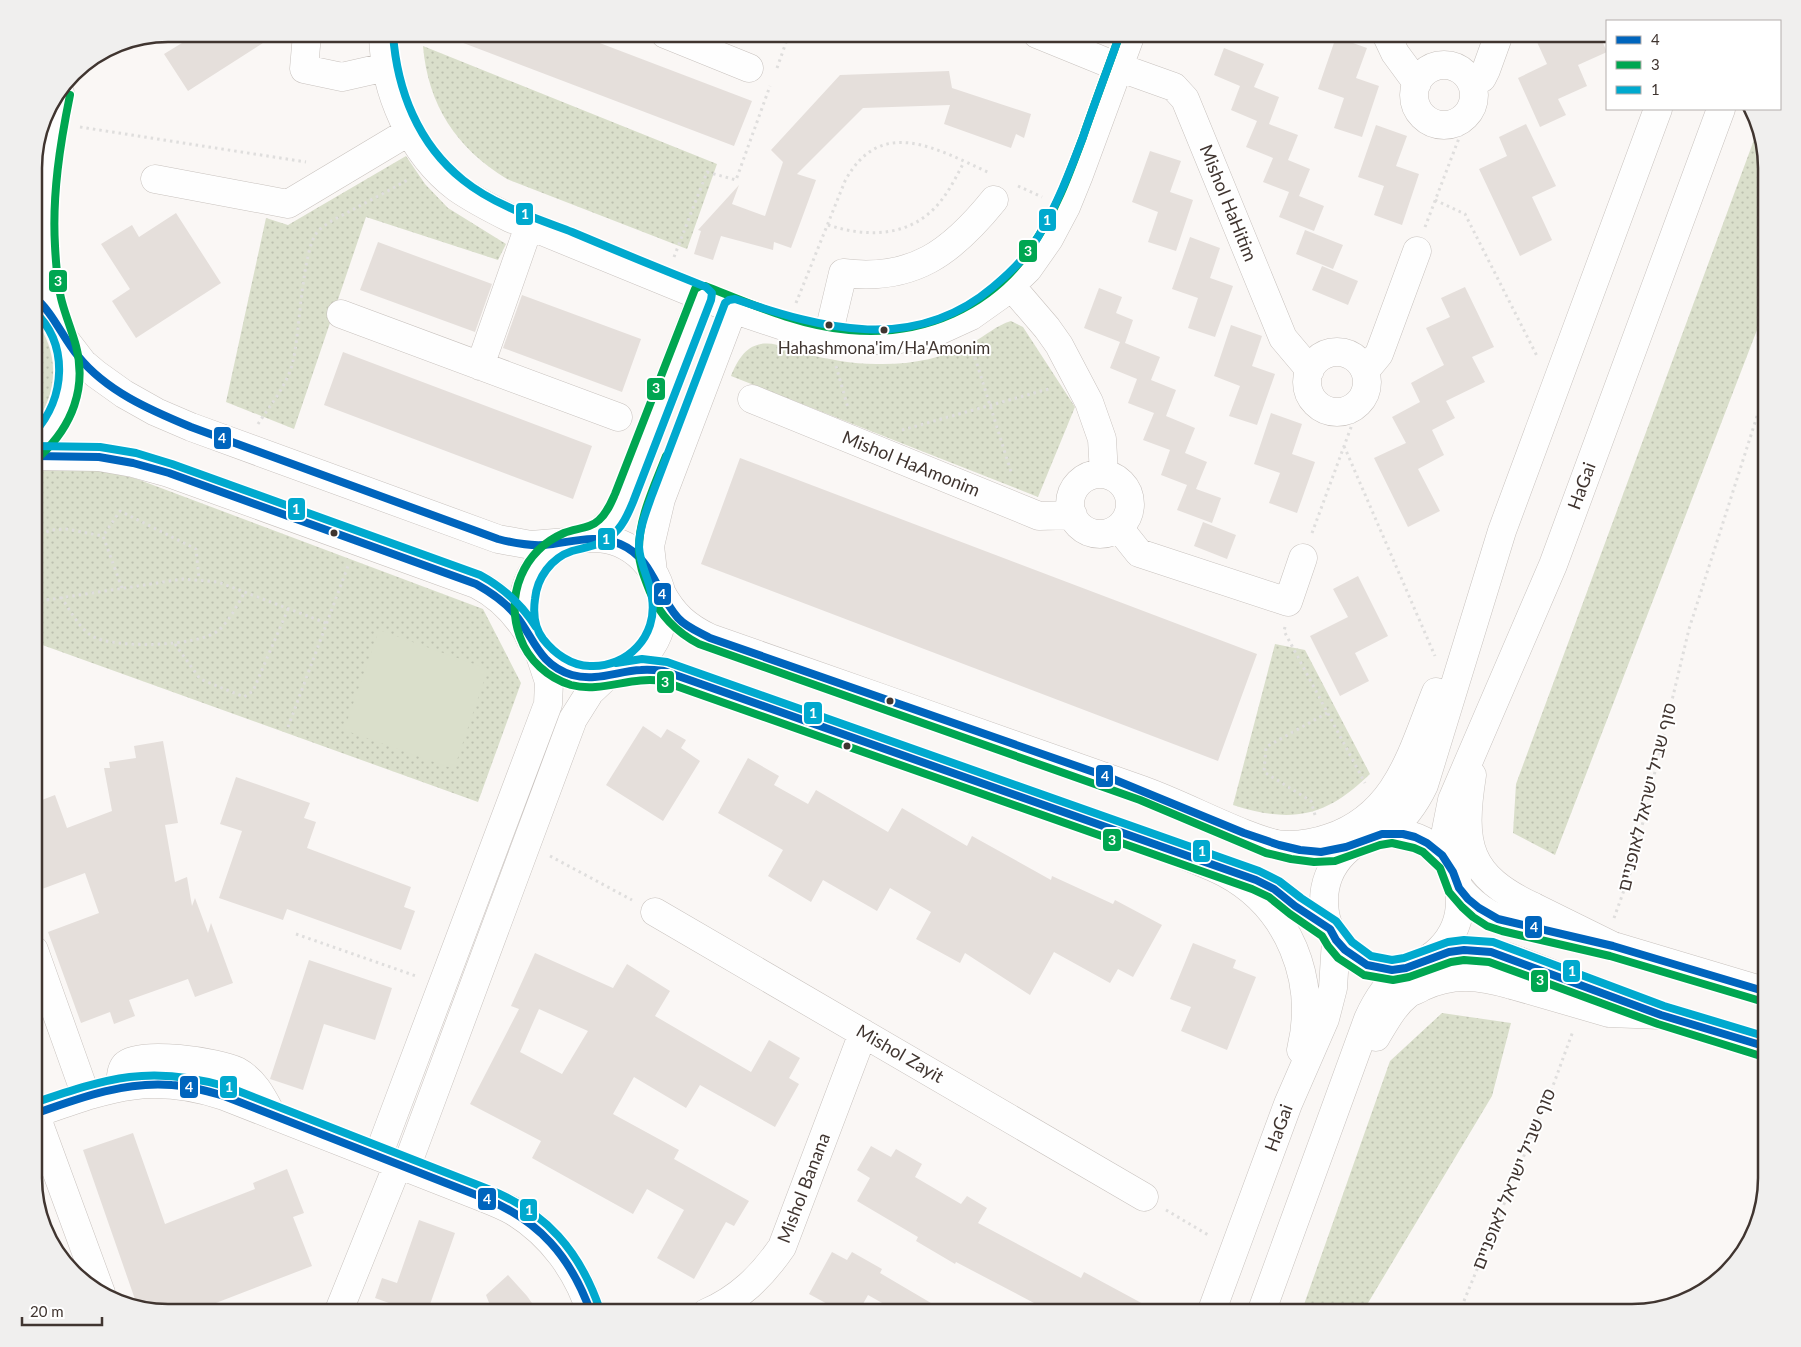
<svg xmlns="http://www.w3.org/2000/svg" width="1801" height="1347" viewBox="0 0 1801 1347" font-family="Lato,'Noto Sans Hebrew',sans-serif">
	<defs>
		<pattern id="grass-dots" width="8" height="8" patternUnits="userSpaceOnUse" patternTransform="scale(1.25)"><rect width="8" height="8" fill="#dadfcb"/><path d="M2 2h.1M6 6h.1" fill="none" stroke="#bcc0af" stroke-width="1.8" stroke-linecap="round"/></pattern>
	</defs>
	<rect width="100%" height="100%" fill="#faf7f5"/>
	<path fill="url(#grass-dots)" d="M 423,46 L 717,164 L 687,249 L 507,179 C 456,148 428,105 423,46 Z
		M 1758,129 L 1767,168 L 1767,304 L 1555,855 L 1513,833 L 1516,784 Z
		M 406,156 L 425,184 L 448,208 L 506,244 L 498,260 L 366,217 L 294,429 L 226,402 L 266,218 L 288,225 Z
		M 34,319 C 60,351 59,393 34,425 Z
		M 1011,321 L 1023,327 L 1075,407 L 1038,497 L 731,376 C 737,362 744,347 761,344 C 775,341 791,350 805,354 C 828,359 852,364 876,364 C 909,365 942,359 972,343 C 985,336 997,325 1011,321 Z
		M 45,470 L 104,470 L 137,479 L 483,609 L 521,683 L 478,802 L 34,642 L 34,472 Z
		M 1275,644 L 1305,650 L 1370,774 C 1326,817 1292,824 1233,805 Z
		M 1442,1013 L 1511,1023 L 1492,1096 L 1362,1313 L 1301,1313 L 1390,1061 Z"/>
	<path fill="#dadfcb" d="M 379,630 L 488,669 L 454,769 L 344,730 Z"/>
	<path fill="#e5dfdb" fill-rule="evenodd" d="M 176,34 L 277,34 L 188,91 L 164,54 L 182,43 Z
		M 445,34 L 576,34 L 752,101 L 734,146 L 445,36 Z
		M 1556,34 L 1599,34 L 1607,52 L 1578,65 L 1587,86 L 1558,99 L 1566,115 L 1540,127 L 1518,78 L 1547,64 L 1537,42 Z
		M 1336,37 L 1367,48 L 1356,78 L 1379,86 L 1362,137 L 1334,128 L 1344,98 L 1318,89 Z
		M 1224,48 L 1264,64 L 1254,87 L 1279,97 L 1269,124 L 1298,135 L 1288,160 L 1310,169 L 1299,196 L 1324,206 L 1314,231 L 1279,217 L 1289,192 L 1263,182 L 1273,158 L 1246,147 L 1257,121 L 1231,110 L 1240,86 L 1214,75 Z
		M 949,71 L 952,88 L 1031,114 L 1024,138 L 1016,134 L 1011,148 L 944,124 L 950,105 L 863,108 L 797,174 L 816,180 L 791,248 L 774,242 L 773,250 L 721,236 L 713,260 L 694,254 L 701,231 L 698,230 L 739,185 L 732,204 L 765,216 L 783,162 L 771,150 L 840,75 Z
		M 1526,124 L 1556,186 L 1532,197 L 1552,240 L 1520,256 L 1479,169 L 1507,156 L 1499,137 Z
		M 1376,125 L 1407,136 L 1396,166 L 1419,174 L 1402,225 L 1374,215 L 1384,186 L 1358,177 Z
		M 1150,151 L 1181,161 L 1170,192 L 1193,200 L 1176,251 L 1148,242 L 1158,212 L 1132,202 Z
		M 176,213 L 221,283 L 136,338 L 112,301 L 130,289 L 101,244 L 132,225 L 139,237 Z
		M 1305,230 L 1343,245 L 1333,269 L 1296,254 Z
		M 1190,237 L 1220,248 L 1210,278 L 1233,286 L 1215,337 L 1188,328 L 1198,298 L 1172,289 Z
		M 378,242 L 492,284 L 475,332 L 360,290 Z
		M 1322,266 L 1358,281 L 1348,305 L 1312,290 Z
		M 1465,287 L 1494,347 L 1472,357 L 1485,382 L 1446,401 L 1455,418 L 1432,430 L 1444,455 L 1418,469 L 1440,511 L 1408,527 L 1374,458 L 1406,443 L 1392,417 L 1420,402 L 1411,383 L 1444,365 L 1426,328 L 1450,317 L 1441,298 Z
		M 1099,288 L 1122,297 L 1116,313 L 1133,320 L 1125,343 L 1160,357 L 1151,380 L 1176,390 L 1166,416 L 1195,428 L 1185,453 L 1207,462 L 1196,489 L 1221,498 L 1212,523 L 1177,510 L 1187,485 L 1161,475 L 1170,450 L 1143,440 L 1154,413 L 1128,403 L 1137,379 L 1110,368 L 1120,342 L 1084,328 Z
		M 522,295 L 641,339 L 622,392 L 503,348 Z
		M 1231,325 L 1262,336 L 1252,366 L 1275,374 L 1257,425 L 1229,416 L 1240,386 L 1214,376 Z
		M 343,352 L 592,446 L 573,499 L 324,405 Z
		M 1271,413 L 1302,424 L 1292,454 L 1315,462 L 1297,513 L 1269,503 L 1280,473 L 1254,464 Z
		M 740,458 L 1257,654 L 1218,761 L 701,564 Z
		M 1203,522 L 1236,535 L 1227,559 L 1194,546 Z
		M 1358,576 L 1388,636 L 1355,653 L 1369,681 L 1340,696 L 1310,636 L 1348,617 L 1333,589 Z
		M 643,726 L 661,738 L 667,729 L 686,740 L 681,748 L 700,761 L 663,821 L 606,785 Z
		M 163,741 L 178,823 L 165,825 L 175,882 L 187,877 L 192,906 L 195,898 L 208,933 L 211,923 L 233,983 L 195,997 L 188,979 L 129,1000 L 135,1016 L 114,1024 L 110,1012 L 81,1023 L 48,932 L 99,913 L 85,873 L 34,892 L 34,803 L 55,795 L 67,828 L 112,811 L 104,768 L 110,768 L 109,762 L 136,758 L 134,746 Z
		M 748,758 L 779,776 L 774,785 L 808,804 L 816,790 L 888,832 L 902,808 L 967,846 L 972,836 L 1051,880 L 1052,876 L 1113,904 L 1115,900 L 1162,925 L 1133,977 L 1118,969 L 1110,983 L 1054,952 L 1030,995 L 965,953 L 960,963 L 916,939 L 931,912 L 890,888 L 877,911 L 823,880 L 811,902 L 768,876 L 783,850 L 718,813 Z
		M 236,777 L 310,803 L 304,818 L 316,822 L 307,848 L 411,887 L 404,907 L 415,911 L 401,950 L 287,909 L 283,920 L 219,898 L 242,831 L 220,824 Z
		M 1193,943 L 1236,960 L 1233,968 L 1256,977 L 1227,1050 L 1181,1031 L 1191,1007 L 1170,999 Z
		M 535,953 L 613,988 L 627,964 L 670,991 L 655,1016 L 751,1072 L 769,1040 L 800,1058 L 789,1078 L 799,1084 L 775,1127 L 700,1085 L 686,1108 L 634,1077 L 613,1114 L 679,1150 L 674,1159 L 749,1201 L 734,1226 L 726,1222 L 694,1279 L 657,1258 L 684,1210 L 647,1189 L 633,1214 L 532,1158 L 541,1141 L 470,1104 L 519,1009 L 511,1006 ZM 539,1009 L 588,1031 L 562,1074 L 520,1052 Z
		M 309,960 L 392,988 L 375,1040 L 324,1024 L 303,1090 L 270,1079 Z
		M 133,1133 L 165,1224 L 255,1189 L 253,1183 L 287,1169 L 304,1213 L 293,1217 L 312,1266 L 190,1313 L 168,1313 L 138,1308 L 83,1150 Z
		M 871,1146 L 891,1157 L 896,1149 L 922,1164 L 915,1177 L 961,1204 L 967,1196 L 987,1208 L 978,1223 L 1081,1278 L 1084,1272 L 1160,1313 L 1053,1313 L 956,1262 L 955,1264 L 916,1241 L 918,1237 L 857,1201 L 870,1178 L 857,1170 Z
		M 419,1220 L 455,1233 L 427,1313 L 417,1313 L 375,1298 L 382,1278 L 397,1283 Z
		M 832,1252 L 847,1260 L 852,1252 L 882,1269 L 880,1273 L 948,1313 L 900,1313 L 868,1295 L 858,1313 L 844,1313 L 809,1294 Z
		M 508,1275 L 527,1296 L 539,1313 L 493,1313 L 486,1295 Z"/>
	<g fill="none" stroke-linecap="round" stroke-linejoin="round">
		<defs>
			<path id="minor" d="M 307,34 L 304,69 L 342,77 L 386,67
				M 383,34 C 384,91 411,153 457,188 C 474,200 492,209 510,218 L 735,310 L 795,330 L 847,340 L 895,340 L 936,332 L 971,316 L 1002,294 L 1028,269 L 1049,239 L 1066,207 L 1079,175 L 1131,34
				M 665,34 L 749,68
				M 1037,34 L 1118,67 L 1174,87 L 1185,99 L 1283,338 L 1310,370
				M 1386,34 L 1395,53 L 1417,83
				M1414 95a30 30 0 1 1 60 0a30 30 0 1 1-60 0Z
				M 1470,80 L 1482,78 L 1486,70 L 1499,34
				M 155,179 L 288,204 L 410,131
				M 1011,286 L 1047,328 L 1059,345 L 1089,402 L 1102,439 L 1104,474
				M 341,314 L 618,417
				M 57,323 C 35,250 45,166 60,93
				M 828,336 L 843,273 C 913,282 952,252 994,200
				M 63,337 L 83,363 L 96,374 L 124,394 L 156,412 L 191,427 L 498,539 L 531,545 L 567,542
				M1307 382a30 30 0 1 1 60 0a30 30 0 1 1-60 0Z
				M 480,366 L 529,226
				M 1365,371 L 1379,354 L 1417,251
				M 752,399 L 1039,516 L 1073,515
				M 34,448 C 66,419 77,380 64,339
				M 34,456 L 99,457 L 133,463 L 169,473 L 476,584 C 498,595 515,612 528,633
				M1070 504a30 30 0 1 1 60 0a30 30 0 1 1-60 0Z
				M 1119,528 L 1139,553 L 1288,602 L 1303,558
				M 589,538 C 609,526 614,519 624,498 L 702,296
				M523 608a70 70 0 1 1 140 0a70 70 0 1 1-140 0Z
				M 653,572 L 650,546 L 661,499 L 733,309
				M 661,592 C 673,615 687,627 710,638 C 854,689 998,738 1142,790 C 1192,808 1238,836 1290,848 C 1312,854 1332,851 1353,845
				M 618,673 L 642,669 L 664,671 L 1256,880 L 1274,889 L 1295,906 L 1330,929
				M 655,912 L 1144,1197
				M 34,950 L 86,1096
				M 120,1087 C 121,1080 120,1071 125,1065 C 139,1050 219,1062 237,1071 C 255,1081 263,1098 272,1115
				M 35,1113 L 101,1293
				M 34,1114 C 106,1089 148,1071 224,1096 L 484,1198 C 494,1202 504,1206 513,1211 C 551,1234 578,1271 591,1313
				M 378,1156 L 548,704 L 549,682 L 539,652
				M 406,1168 L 573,719 L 590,692 L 607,676
				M 338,1313 L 398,1164
				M 706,1313 C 739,1299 762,1276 782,1247 L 863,1033"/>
			<path id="major" d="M 1458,887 C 1480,913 1496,919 1528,927
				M 1613,946 L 1767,992
				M 1431,957 C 1462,947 1488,948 1519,961
				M 1661,1015 L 1767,1047"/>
			<path id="highway" d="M 1472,775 C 1461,845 1467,876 1534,907
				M1324 901a68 68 0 1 1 136 0a68 68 0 1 1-136 0Z
				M 1386,834 C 1403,820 1415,804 1424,785 L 1502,531 L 1658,109
				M 1269,843 C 1290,847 1309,845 1329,838 C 1398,815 1412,751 1436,692
				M 1176,852 C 1192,859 1210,865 1225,873 C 1289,907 1318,981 1301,1050
				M 1448,862 L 1446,830 L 1452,800 L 1553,565 L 1721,109
				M 1376,1037 C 1385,1022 1394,1005 1408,994 C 1412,991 1418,990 1422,987 C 1453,972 1480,976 1512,985
				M 1211,1313 L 1288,1104 L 1325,1019 L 1333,988 L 1336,940
				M 1261,1313 L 1368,1019 C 1378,997 1388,984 1406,968"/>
		</defs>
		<use href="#minor" stroke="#c8c2be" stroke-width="29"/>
		<use href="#major" stroke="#c8c2be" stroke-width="29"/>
		<use href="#highway" stroke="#c8c2be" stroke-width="29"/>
		<path stroke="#dfdedd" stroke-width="3" stroke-dasharray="2.5 4" stroke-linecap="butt" d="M 777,68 L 789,34
			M 80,127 L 306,162
			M 1018,186 L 1042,197
			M 1435,200 L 1465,214 L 1537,356
			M 828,225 C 868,238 912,237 940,202 C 950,190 957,175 964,162
			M 1425,227 L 1469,112
			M 674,257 L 707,172 L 736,180 L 770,86
			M 796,303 L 845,181 C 881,114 938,150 990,173
			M 971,345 L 1012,475
			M 836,366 L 848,408
			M 258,424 C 271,404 288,384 293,361 C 300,333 302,245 319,230 C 328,222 341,216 352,210 C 371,200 390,190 409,179
			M 902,430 L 1052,388
			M 1344,446 L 1435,656
			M 1312,533 L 1360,403
			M 34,536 L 52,530 L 67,529 L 103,536
			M 122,588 L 103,536 L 120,511 L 196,549 L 199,579
			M 61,597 C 70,610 79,628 92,636 C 113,649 199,647 219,630 C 230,620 237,605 245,592
			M 34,599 L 40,601 L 183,579 L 218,582 L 326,623
			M 1285,627 L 1284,631 L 1365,783
			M 175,644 L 200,679 L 244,697 L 253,691 L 288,609
			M 288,727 L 348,566
			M 1315,815 L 1311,801 L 1264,772 L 1266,747 L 1327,713
			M 550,856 L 632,900
			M 1614,918 L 1632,868 L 1689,629 L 1767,385
			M 296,934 L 416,976
			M 1166,1210 L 1210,1236
			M 1459,1313 L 1554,1083 L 1573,1031"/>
		<use href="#minor" stroke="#fefefe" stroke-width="28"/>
		<use href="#major" stroke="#fefefe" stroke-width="28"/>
		<use href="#highway" stroke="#fefefe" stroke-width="28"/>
		<defs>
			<path id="major-bridge" d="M 1528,927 L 1592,941
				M 1519,961 L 1655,1013"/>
			<path id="highway-bridge" d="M 1534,907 L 1613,946
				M 1512,985 L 1609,1013 L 1661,1015"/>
		</defs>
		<use href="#major-bridge" stroke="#c8c2be" stroke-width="29" stroke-linecap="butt"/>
		<use href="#highway-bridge" stroke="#c8c2be" stroke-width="29" stroke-linecap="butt"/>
		<use href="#major-bridge" stroke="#fefefe" stroke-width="28"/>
		<use href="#highway-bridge" stroke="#fefefe" stroke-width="28"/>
		<defs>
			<path id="bus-1" d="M 34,297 C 53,312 62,337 78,356 C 106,391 150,410 191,427 L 498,539 C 513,543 528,546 544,545 C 569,543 595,533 620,544 C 653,558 656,593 678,618 C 686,627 699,632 710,638 L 1108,777 L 1244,833 L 1279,845 L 1300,850 L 1321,852 L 1346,847 L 1382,834 L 1403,834 L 1415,837 L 1427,843 L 1442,855 L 1453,872 L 1459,888 L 1468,899 L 1479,908 L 1498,919 L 1613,946 L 1767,992
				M 34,456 L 99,457 L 133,463 L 169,473 L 476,584 C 492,593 507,603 518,618 C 535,641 540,665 572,675 C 596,682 618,671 641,670 C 649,669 656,670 664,671 L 1256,880 L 1274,889 L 1295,906 L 1330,929 L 1336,940 L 1345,950 L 1367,965 L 1392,970 L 1406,968 L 1449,952 L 1464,950 L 1491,952 L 1661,1015 L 1767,1047
				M 34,1114 C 79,1098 124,1081 172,1085 C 190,1086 207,1091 224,1096 L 484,1198 C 539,1220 571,1257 591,1313"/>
			<path id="bus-2" d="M 1120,34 C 1108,68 1095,102 1083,137 C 1069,175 1055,213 1032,246 C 991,308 922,337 849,330 C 799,326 751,304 705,286 L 700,286 L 695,289 L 615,494 C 611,503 607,513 599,520 C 590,529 575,528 564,533 C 523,551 505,595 520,637 C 528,660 548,678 571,685 C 602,693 631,676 662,681 L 1252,889 L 1269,897 L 1290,914 L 1322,936 L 1328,946 L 1338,958 L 1364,975 L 1393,980 L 1409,977 L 1451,962 L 1464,960 L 1489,962 L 1658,1024 L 1764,1057
				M 41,455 C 72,426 87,388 76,346 C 72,331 66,317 62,302 C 57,284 56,265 55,246 C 52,195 60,144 70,95
				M 666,456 C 654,487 638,519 639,552 C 639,566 645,579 650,592 C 660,616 676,632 699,644 L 1140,800 L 1266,853 L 1291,859 L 1314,862 L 1335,861 L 1380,845 L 1392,843 L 1414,848 L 1423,852 L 1440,868 L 1449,892 L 1462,907 L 1473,917 L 1487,926 L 1502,931 L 1610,956 L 1764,1002"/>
			<path id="bus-3" d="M 393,34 C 397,90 418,144 463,180 C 494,205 535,218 572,232 C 617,251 661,269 706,287 L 712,293 L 711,300 L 633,502 C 628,514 622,528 611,536 C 599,546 586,547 572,551 C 551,558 537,578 535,599 C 533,613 534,627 543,639 C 554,653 571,666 590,666 C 627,668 658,636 652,598 C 650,580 640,566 639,547 C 639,529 646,512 652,495 L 725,303 L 729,300 L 735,299 C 823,329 914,354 993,287 C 1010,273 1027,257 1038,237 C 1057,205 1070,171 1083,137 C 1095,102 1108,68 1120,34
				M 34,433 C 66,398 69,344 34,311
				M 34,446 L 100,447 L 136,453 L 172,464 L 480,575 C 504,588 522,605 536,627
				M 616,663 L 642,659 L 667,662 L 1259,871 L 1279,881 L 1301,898 L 1336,921 L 1352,942 L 1371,956 L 1392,960 L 1404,958 L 1448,942 L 1464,940 L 1493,942 L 1664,1006 L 1767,1037
				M 34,1103 C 108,1078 150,1064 228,1087 L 488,1189 C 546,1212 580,1251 600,1310"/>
		</defs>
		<use href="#bus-1" stroke="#fff" stroke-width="11"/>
		<use href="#bus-2" stroke="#fff" stroke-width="11"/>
		<use href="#bus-3" stroke="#fff" stroke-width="11"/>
		<use href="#bus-1" stroke="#0065bd" stroke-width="8"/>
		<use href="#bus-2" stroke="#00a651" stroke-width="8"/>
		<use href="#bus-3" stroke="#00a9ce" stroke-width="8"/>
	</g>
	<g fill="#403530" stroke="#fff" stroke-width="2">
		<circle cx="829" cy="325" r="4.5"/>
		<circle cx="884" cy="330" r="4.5"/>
		<circle cx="334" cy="533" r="4.5"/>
		<circle cx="890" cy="701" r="4.5"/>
		<circle cx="847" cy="746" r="4.5"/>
	</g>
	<g text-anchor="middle" stroke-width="4" stroke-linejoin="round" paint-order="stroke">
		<g font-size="17" fill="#403530" stroke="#fff">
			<text x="884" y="354">Hahashmona'im/Ha'Amonim</text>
		</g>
		<g font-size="18" fill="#403530" stroke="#fff">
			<text transform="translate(1228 203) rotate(68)" y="6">Mishol HaHitim</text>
			<text transform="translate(911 464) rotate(22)" y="6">Mishol HaAmonim</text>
			<text transform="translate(1582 486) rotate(-70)" y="6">HaGai</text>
			<text transform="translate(1647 797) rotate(-76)" y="6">סוף שביל ישראל לאופניים</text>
			<text transform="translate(900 1054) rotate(30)" y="6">Mishol Zayit</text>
			<text transform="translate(1279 1128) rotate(-70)" y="6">HaGai</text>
			<text transform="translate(1514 1179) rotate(-68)" y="6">סוף שביל ישראל לאופניים</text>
			<text transform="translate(804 1188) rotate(-69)" y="6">Mishol Banana</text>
		</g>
	</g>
	<path d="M0 0H1801V1347H0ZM168 42H1632A126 126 0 0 1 1758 168V1178A126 126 0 0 1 1632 1304H168A126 126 0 0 1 42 1178V168A126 126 0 0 1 168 42Z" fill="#f0efee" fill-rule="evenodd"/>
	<path fill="none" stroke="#403530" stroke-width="2.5" d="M168 42H1632A126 126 0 0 1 1758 168V1178A126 126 0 0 1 1632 1304H168A126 126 0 0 1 42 1178V168A126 126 0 0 1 168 42Z"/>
	<g stroke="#fff" stroke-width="2">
		<rect x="515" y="202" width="19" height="24" rx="5" fill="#00a9ce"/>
		<rect x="1038" y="208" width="19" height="24" rx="5" fill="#00a9ce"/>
		<rect x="1018" y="239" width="20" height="24" rx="5" fill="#00a651"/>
		<rect x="48" y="269" width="20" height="24" rx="5" fill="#00a651"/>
		<rect x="646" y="377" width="20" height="24" rx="5" fill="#00a651"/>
		<rect x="213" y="426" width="19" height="24" rx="5" fill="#0065bd"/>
		<rect x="287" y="497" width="19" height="24" rx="5" fill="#00a9ce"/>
		<rect x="597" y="527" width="19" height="24" rx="5" fill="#00a9ce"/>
		<rect x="653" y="582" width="19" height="24" rx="5" fill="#0065bd"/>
		<rect x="656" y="670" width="19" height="24" rx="5" fill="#00a651"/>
		<rect x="803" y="701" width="20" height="24" rx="5" fill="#00a9ce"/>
		<rect x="1095" y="764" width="19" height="24" rx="5" fill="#0065bd"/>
		<rect x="1102" y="828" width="20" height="24" rx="5" fill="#00a651"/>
		<rect x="1192" y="839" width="19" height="24" rx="5" fill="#00a9ce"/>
		<rect x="1524" y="915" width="19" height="24" rx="5" fill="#0065bd"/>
		<rect x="1562" y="959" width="19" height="24" rx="5" fill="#00a9ce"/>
		<rect x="1530" y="969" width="19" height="24" rx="5" fill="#00a651"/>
		<rect x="179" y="1075" width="20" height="24" rx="5" fill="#0065bd"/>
		<rect x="219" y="1075" width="19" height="24" rx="5" fill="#00a9ce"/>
		<rect x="477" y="1187" width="20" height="24" rx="5" fill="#0065bd"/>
		<rect x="519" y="1198" width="19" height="24" rx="5" fill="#00a9ce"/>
	</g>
	<g font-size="14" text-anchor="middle" font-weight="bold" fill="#fff">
		<text x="525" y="219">1</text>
		<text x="1047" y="225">1</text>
		<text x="1028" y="256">3</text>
		<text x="58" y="286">3</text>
		<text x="656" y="393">3</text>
		<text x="222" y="443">4</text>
		<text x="296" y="514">1</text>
		<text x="606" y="544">1</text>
		<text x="662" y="599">4</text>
		<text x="665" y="687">3</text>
		<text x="813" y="718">1</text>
		<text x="1105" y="781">4</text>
		<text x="1112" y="845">3</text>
		<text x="1202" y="856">1</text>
		<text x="1534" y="932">4</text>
		<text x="1572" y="976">1</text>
		<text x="1540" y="985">3</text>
		<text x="189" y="1092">4</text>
		<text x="229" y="1092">1</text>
		<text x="487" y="1204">4</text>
		<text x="529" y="1215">1</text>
	</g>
	<rect x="1606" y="20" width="175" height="90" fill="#ffffff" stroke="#b3aeac"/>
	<rect x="1616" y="36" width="25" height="8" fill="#0065bd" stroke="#b3aeac"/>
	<text x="1651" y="45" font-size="15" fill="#403530">4</text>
	<rect x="1616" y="61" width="25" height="8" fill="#00a651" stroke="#b3aeac"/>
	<text x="1651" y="70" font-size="15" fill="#403530">3</text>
	<rect x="1616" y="86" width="25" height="8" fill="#00a9ce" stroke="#b3aeac"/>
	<text x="1651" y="95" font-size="15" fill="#403530">1</text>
	<path d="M22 1317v8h80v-8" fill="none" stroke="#403530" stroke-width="2.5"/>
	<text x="30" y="1317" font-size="15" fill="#403530" stroke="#ffffff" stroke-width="4" paint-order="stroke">20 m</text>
</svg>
